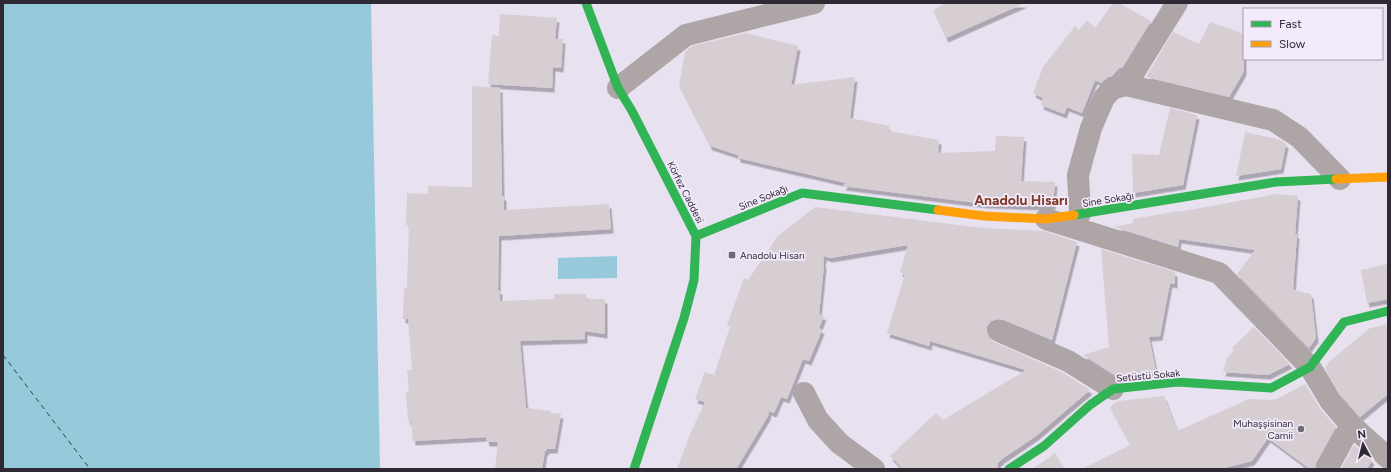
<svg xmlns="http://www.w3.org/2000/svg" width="1391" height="472" viewBox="0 0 1391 472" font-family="Figtree,sans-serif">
	<defs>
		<filter id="shadow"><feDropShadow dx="2.5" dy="4.5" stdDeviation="0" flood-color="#0004"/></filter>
	</defs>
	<rect width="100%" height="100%" fill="#e8e1f0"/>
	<path fill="#96cada" d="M 3,3 L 371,3 L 380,469 L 3,469 Z
		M 617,256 L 617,278 L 558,279 L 558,258 Z"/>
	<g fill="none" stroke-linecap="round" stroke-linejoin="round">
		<path stroke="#1f444c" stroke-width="1" stroke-dasharray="5 4" stroke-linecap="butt" d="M 3,355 L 90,469"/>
	</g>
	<path fill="#d6ced2" filter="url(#shadow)" d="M 946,3 L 1025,3 L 946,38 L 933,10 Z
		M 1113,3 L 1119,3 L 1151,21 L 1122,68 L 1120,67 L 1112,76 L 1108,77 L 1101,83 L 1095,80 L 1082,113 L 1067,107 L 1064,114 L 1041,105 L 1043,98 L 1033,93 L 1043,67 L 1075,26 L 1079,30 L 1087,20 L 1095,28 Z
		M 500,14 L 557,18 L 555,39 L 563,39 L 561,68 L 553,67 L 552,88 L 488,84 L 492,35 L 499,36 Z
		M 1210,22 L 1244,34 L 1244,71 L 1229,97 L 1146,77 L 1173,32 L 1199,44 Z
		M 746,33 L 798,46 L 791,85 L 855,77 L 850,118 L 889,126 L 889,131 L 939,140 L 938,153 L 995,151 L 996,136 L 1024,137 L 1021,181 L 1055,182 L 1053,205 L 1045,206 L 985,204 L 843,186 L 846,183 L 738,158 L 738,155 L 710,146 L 679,86 L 685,52 L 692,46 Z
		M 472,86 L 500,88 L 502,196 L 504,196 L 504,210 L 609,204 L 611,229 L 499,236 L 498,290 L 500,290 L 500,301 L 554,299 L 554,294 L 586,294 L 586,299 L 605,299 L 605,334 L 585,331 L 585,339 L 520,341 L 526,408 L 551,411 L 551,413 L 561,414 L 555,449 L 547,449 L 546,451 L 545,451 L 542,469 L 495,469 L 498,442 L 487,442 L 486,437 L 413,441 L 411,420 L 408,421 L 406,392 L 409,392 L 407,370 L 412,370 L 408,319 L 403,319 L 404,288 L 407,288 L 409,225 L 406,225 L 407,193 L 428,194 L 428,186 L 472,187 Z
		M 1170,108 L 1197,115 L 1183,185 L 1133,193 L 1132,154 L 1159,155 Z
		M 1245,132 L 1281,140 L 1286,144 L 1281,169 L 1236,176 Z
		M 1277,194 L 1298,196 L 1295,234 L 1297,234 L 1293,290 L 1311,294 L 1316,338 L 1309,348 L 1237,274 L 1255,250 L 1179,239 L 1178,247 L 1114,227 L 1133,223 L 1133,219 L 1179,211 L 1178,212 Z
		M 815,207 L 982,228 L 1044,231 L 1077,242 L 1052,340 L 1004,320 L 998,319 L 991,321 L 987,326 L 987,332 L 989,338 L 994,342 L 1046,365 L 1045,367 L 1048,366 L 1062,372 L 1090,390 L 1036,436 L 1002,459 L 998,463 L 997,469 L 903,469 L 890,456 L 936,413 L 943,420 L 1026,370 L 930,341 L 929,346 L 887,333 L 905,274 L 900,272 L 908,245 L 830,258 L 824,256 L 824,259 L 823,260 L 824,265 L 819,314 L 824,316 L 819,328 L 822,330 L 809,361 L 803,359 L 787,399 L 781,397 L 774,413 L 769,411 L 768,416 L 736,469 L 677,469 L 691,432 L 705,402 L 695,399 L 705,372 L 714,375 L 730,327 L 727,325 L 744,278 L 748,280 L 778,236 Z
		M 1101,249 L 1175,272 L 1175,284 L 1170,283 L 1160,336 L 1149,337 L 1156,372 L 1116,376 L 1083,355 L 1109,347 Z
		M 1388,264 L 1388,299 L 1367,303 L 1361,270 Z
		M 1388,324 L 1388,344 L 1386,344 L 1388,346 L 1388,394 L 1360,417 L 1341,395 L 1325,368 L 1330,361 L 1370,328 Z
		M 1254,327 L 1290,364 L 1268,375 L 1223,372 L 1227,358 L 1234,350 L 1232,348 Z
		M 1305,384 L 1320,409 L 1336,427 L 1316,463 L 1315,469 L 1310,469 L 1268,438 L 1252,461 L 1220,469 L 1082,469 L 1130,445 L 1110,407 L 1118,401 L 1164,396 L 1177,431 L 1249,399 L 1270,400 L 1277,399 Z
		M 1354,445 L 1372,460 L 1367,469 L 1341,469 Z
		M 1055,453 L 1064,469 L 1032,469 L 1051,456 Z"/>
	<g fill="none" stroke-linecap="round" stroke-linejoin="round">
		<path stroke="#ada5a6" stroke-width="22" d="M 1126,85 L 1177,3
			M 618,88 L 686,35 L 814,3
			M 1080,214 L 1078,175 L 1091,128 L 1104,98 L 1112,89 L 1126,85 L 1273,120 L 1299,137 L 1340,179
			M 1046,219 L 1219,273 L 1310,367 L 1331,402 L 1351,425 L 1388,458
			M 999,331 L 1068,361 L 1113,389
			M 804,393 L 818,420 L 839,443 L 874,469
			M 1327,469 L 1351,425"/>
		<path stroke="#30b455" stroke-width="9" d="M 586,3 L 618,88 L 632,111 L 696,236 L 694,280 L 684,318 L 634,469
			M 1074,215 L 1276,182 L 1336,179
			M 696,236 L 802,193 L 938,210
			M 1009,469 L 1044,446 L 1090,405 L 1113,389 L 1177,382 L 1271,388 L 1310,367 L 1344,322 L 1388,311"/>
		<path stroke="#ff9f0a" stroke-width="9" d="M 1336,179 L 1388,177
			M 938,210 L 984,216 L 1046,219 L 1074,215"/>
	</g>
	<g fill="#706976" stroke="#f3ebfb" stroke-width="1.5">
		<rect x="728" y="251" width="8" height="8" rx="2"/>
		<circle cx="1301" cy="429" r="4"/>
	</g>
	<g text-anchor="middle" stroke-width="3.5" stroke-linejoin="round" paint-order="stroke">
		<g font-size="10" fill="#2f2934" stroke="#f3ebfb">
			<text transform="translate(686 192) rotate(63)" y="4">Körfez Caddesi</text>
			<text transform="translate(763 197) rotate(-22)" y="4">Sine Sokağı</text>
			<text transform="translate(1108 199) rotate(-9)" y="4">Sine Sokağı</text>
			<text transform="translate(1148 375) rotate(-5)" y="4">Setüstü Sokak</text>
		</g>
		<g font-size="10" fill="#2f2934" stroke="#f3ebfb" text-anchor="start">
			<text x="740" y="259">Anadolu Hisarı</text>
			<text x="1293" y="427" text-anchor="end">Muhaşşisinan<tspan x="1293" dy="12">Camii</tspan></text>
		</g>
		<g font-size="14" font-weight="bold" fill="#7f3a27" stroke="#f3ebfb">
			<text x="1021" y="205">Anadolu Hisarı</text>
		</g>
	</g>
	<rect width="1391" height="472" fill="none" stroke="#2f2934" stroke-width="8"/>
	<rect x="1243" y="8" width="140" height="52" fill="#f3ebfb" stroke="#a59dab"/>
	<rect x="1251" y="21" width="20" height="6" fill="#30b455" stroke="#a59dab"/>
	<text x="1279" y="28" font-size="12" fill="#2f2934">Fast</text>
	<rect x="1251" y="41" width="20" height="6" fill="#ff9f0a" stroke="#a59dab"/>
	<text x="1279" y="48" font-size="12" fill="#2f2934">Slow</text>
	<g transform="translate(1363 444) rotate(353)" stroke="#f3ebfb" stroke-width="3" paint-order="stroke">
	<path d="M0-3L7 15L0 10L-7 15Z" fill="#2f2934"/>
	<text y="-6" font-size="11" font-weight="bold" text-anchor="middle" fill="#2f2934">N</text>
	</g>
</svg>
